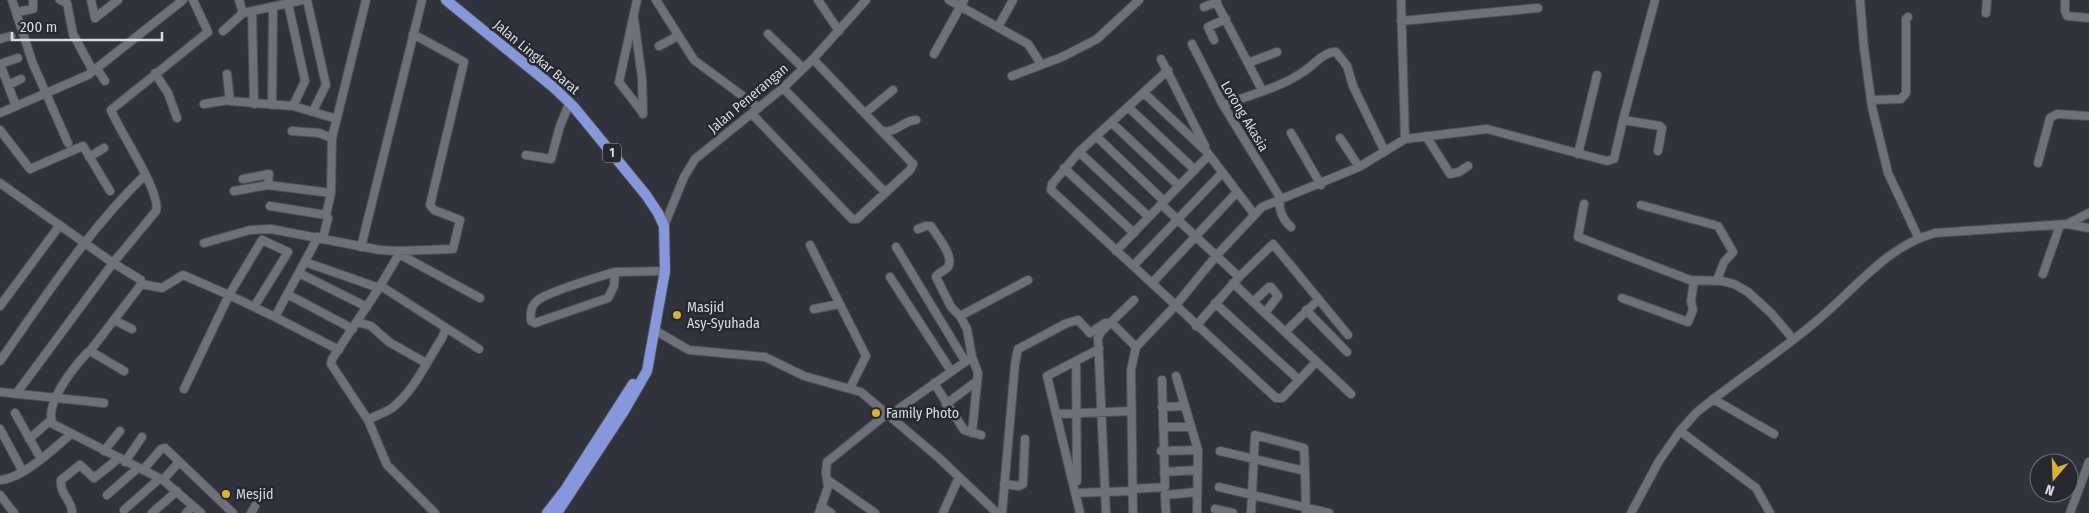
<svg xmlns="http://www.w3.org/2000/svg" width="2089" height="513" viewBox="0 0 2089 513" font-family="'Fira Sans Condensed',sans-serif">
	<rect width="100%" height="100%" fill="#30333b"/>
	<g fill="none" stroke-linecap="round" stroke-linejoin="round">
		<defs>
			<path id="minor" d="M 12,0 L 33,64 L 68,143
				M 60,0 L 67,3 L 73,34 L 93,71
				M 91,0 L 95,18 L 118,0
				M 307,0 L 326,85 L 313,111
				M 637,0 L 619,82 L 643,113
				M 656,0 L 694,60 L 759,108
				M 818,0 L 839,31
				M 949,0 L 1028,44 L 1041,64
				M 1215,0 L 1262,90
				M 1401,0 L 1405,139
				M 1860,0 L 1864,48 L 1871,100
				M 2065,0 L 2065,11 L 2067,16 L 2089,18
				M 288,3 L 305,81 L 293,106
				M 1204,7 L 1217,2
				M 252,11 L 254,104
				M 17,12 L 33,9 L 33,0
				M 243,13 L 303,0
				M 1986,13 L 1987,0
				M 1908,17 L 1906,19 L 1906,93 L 1901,99 L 1871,100 L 1872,107 L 1888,173 L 1918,237
				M 634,19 L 642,78 L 643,114
				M 1401,21 L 1538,8
				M 998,27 L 1013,0
				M 223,31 L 243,13 L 239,0
				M 768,34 L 803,68
				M 0,39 L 11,36
				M 1214,40 L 1208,27 L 1226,19
				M 1192,44 L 1223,105 L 1281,199 C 1277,208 1283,220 1291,227
				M 659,46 L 678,36
				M 934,54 L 964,0
				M 1161,59 L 1205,146
				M 1248,63 L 1277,52
				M 0,64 L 16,106
				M 0,64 L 18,58
				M 97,69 L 105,81
				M 1168,70 L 1079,152 L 1052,184 L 1051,190 L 1276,398 L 1282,398 L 1316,362
				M 155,73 L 168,93 L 177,118
				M 227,74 L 230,101 L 293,106 L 337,119
				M 1012,76 L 1062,57 L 1097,39 L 1139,0
				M 8,85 L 21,79
				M 783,88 L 885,192
				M 1144,93 L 1207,152 L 1254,214
				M 204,104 L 229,100
				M 272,105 L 273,7
				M 1223,105 C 1249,95 1280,88 1303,72 C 1313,66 1324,51 1336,52 L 1347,66 L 1353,86 L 1384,150
				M 1128,107 L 1195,170
				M 0,113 L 88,75 L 183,0
				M 865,113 L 893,90
				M 752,114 L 852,219 L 857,219 L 910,170 L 913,164 L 813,59
				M 1623,120 L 1655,0
				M 1112,123 L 1179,186
				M 0,130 L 30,169 L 83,146 L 110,191
				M 292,131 L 319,133 L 332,138
				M 883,131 C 895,134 904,120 916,120
				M 1291,133 L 1321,185
				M 1096,136 L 1164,201
				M 1426,136 L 1450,174 L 1459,172 L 1468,166
				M 1340,138 L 1359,167
				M 1079,152 L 1149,217
				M 1578,154 L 1597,75
				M 526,155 L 551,159 L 560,126 L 570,102
				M 89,157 L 104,148
				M 2038,163 L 2050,118 L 2057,114 L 2089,116
				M 1064,168 L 1134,233
				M 243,179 L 269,174 L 268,185
				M 0,183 L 113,263 L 141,280 L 140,286 L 90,351
				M 234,191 L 268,185 L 331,193
				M 1161,204 L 1239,277
				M 1584,204 L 1578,237 L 1690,280 L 1722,281 L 1734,284 L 1748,292 L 1771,313 L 1793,339
				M 1641,205 L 1718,226 L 1733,252 L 1724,262 L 1717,280
				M 270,206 L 326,215 L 328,218 L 323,238
				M 326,215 L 331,193 L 332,138 L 366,0
				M 2067,224 L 2089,213
				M 664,226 L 684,177 L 695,159 L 783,88 L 813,59 L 866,0
				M 918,229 L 926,226 L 931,226 C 936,235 955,256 948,267 C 944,272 938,272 936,277 L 951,307 L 960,316 L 967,329 L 972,357
				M 204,243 L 250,230 L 271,229 L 380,250 L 397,251 L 453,249 L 460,220 L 434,210 L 430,205 L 464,62 L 413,34
				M 810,245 L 866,356 L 850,388
				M 361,247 L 422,0
				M 896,247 L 965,361
				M 397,251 L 399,254 L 379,288 L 332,359 L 331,364 L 368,420 L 387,465 L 435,513
				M 1116,251 L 1209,155
				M 399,254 L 480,298
				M 305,262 L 379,288
				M 1133,266 L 1222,173
				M 615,272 L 614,286 L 608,298 L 535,323 L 531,321 C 530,313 531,305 538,300 C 548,292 595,278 611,273 L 619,272 L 665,271
				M 299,273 L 367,307
				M 2043,274 L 2060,225
				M 890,277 L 951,371
				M 1152,283 L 1237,192
				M 1233,283 L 1351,394
				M 141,284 L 162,288 L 183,275 L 229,295 L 184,389
				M 381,286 L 479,349
				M 287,294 L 353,329
				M 1622,298 L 1688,322 L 1693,310 L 1691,301 L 1694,281
				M 1253,302 L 1269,287 L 1271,287 L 1278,296 L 1265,313
				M 1215,303 L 1299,380
				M 0,306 L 60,225
				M 254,307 L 288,252 L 262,240 L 229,295 L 275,317 L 318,237
				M 814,309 L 839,304
				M 1306,310 L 1347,352
				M 960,316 L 1028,280
				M 275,317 L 339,350
				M 114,320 L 132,329
				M 357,322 L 371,326 L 389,342 L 426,363
				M 1196,326 L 1239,277 L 1273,244 L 1348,335
				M 656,331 L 689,350 L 765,357 L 804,376 L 861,392 L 939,458 L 997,513
				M 1285,332 L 1319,299
				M 0,361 C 45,297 89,229 145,175
				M 1076,361 L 1077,481
				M 124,371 L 90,351 L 87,353 C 74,367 43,405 53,424 L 163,480 L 201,513
				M 1176,376 L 1198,450 L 1197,513
				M 934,383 L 964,430 L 981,435
				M 0,392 L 104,403
				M 16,394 L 113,263 L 156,211 C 162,193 119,131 111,110 L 208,32 L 193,0
				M 1713,399 L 1774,434
				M 946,404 L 977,381
				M 1162,407 L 1185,406
				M 15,413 L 41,459
				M 1056,414 L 1132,411
				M 890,415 L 972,357 L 978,373 L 972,433
				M 368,420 C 376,415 385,413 392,408 C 414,391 427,361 442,338 L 446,328
				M 1163,427 L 1191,427
				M 0,429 L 22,470
				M 1680,431 L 1756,488 L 1770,513
				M 29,439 L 51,420
				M 104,451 L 120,431
				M 1161,451 L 1198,450
				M 1220,451 L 1305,471 L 1306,513
				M 125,462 L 142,437
				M 143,470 L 161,449 L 165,448 L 233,513
				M 1164,472 L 1197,470
				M 0,480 C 22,479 53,449 70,435
				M 163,480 L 179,462
				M 828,480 L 875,513
				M 1004,484 L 1019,486 L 1023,484 L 1025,439
				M 1219,487 L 1329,513
				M 1132,489 L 1165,487 L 1162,380
				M 1076,493 L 1132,491
				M 0,495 L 14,513
				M 107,495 L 138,468
				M 821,506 L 831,513
				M 1215,509 L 1233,513
				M 124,510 L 159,479
				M 72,513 C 73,501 59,494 61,480 L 80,465 L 94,478 L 118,459
				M 152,513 L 177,491
				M 186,513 L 193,506
				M 251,513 L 255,506
				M 819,513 L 828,487 L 826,473 L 827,462 L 888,413
				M 943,513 L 959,477
				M 1002,513 L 1015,364 L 1018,349 L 1067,323 L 1078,320 L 1090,333 L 1105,323 L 1112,323 L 1136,347
				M 1080,513 L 1047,376 L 1099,349
				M 1106,513 L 1098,338 L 1101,332 L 1134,300
				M 1133,513 L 1131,370 L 1136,347 L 1176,305 L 1216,256 L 1262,207 L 1359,167 L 1405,139 L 1487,129 L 1607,161 L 1614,159 L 1615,155 L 1623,120 L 1660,126 L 1662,128 L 1658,151
				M 1166,513 L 1165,495 L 1197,492
				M 1251,513 L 1255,435 L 1304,448 L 1305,471
				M 1631,513 L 1659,461 L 1680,431 L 1696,413 C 1736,380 1781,352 1820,318 C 1857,287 1887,246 1935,233 L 2067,224 L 2089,228
				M 2070,513 L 2089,462"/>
			<path id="highway" d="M 446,0 L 552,86 L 573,106 L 646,195 L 658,213 L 664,226 L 665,271 L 647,371 L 624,411 L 557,513
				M 547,513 L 565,490 L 633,384"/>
		</defs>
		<use href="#minor" stroke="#4e5057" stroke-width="10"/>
		<use href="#highway" stroke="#4e5057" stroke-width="12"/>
		<use href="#minor" stroke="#6e707a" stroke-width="8"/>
		<use href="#highway" stroke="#8697dc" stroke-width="10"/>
	</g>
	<g fill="#d7b434" stroke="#272930" stroke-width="2">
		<circle cx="677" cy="315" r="5"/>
		<circle cx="876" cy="413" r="5"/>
		<circle cx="226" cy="494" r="5"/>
	</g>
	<g text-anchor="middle" stroke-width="5" stroke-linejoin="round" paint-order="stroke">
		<rect fill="#272930" stroke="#a4a6ac" stroke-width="1" x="603" y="143.5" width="18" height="19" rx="4"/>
		<g font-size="12" font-weight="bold" fill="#dadce1">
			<text x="612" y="157">1</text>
		</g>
		<g font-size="14" fill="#dadce1" stroke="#272930">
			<text transform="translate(537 57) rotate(40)" y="5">Jalan Lingkar Barat</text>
			<text transform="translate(748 98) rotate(-40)" y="5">Jalan Penerangan</text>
			<text transform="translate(1245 116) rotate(59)" y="5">Lorong Akasia</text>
		</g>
		<g font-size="14" fill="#dadce1" stroke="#272930" text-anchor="start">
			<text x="687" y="312">Masjid<tspan x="687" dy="16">Asy-Syuhada</tspan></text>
			<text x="886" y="418">Family Photo</text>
			<text x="236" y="499">Mesjid</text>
		</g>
	</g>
	<g transform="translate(2054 478) rotate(199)"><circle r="24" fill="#272930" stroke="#6f7177"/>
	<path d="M0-4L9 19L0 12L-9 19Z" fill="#d7b434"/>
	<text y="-8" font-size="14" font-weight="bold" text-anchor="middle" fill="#dadce1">N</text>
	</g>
	<path d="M12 32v8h150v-8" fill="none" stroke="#dadce1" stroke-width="2.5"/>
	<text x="20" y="32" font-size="15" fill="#dadce1" stroke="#272930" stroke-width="4" paint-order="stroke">200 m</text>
</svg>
